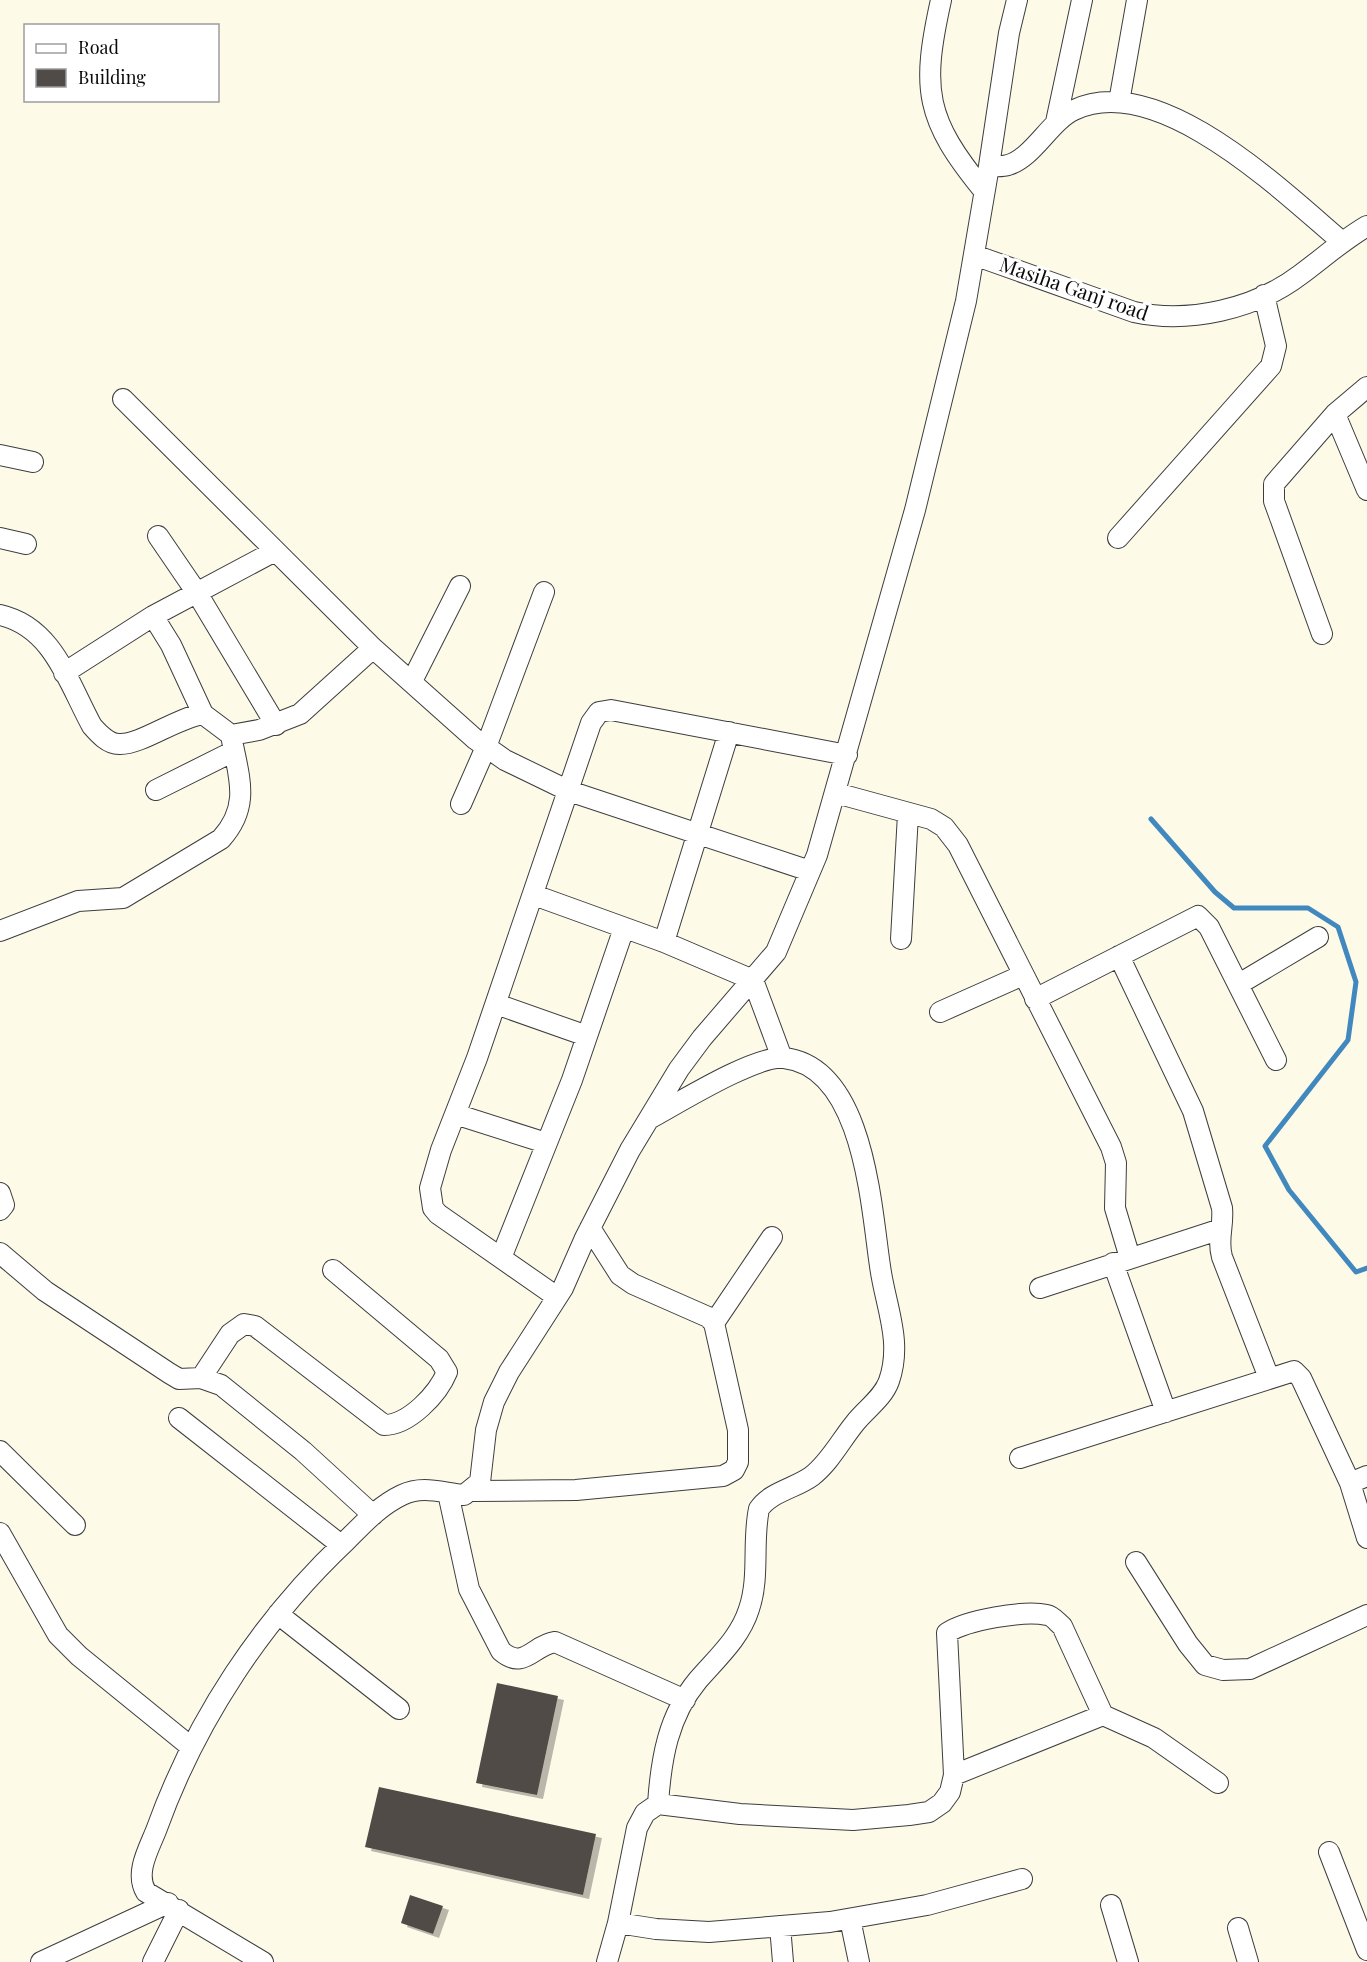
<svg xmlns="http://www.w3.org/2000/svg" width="1367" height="1962" viewBox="0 0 1367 1962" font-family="'Playfair Display',serif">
	<defs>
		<filter id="shadow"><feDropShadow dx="6" dy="4" stdDeviation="0" flood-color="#0004"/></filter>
	</defs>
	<rect width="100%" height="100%" fill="#fdfae8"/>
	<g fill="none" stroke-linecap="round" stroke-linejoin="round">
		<path stroke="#4188be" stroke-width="5" d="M 1151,819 L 1215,892 L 1234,908 L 1308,908 L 1338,927 L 1356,982 L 1348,1040 L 1265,1146 L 1289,1190 L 1356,1272 L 1367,1268"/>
	</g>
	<path fill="#514b47" filter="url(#shadow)" d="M 497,1683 L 558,1696 L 537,1795 L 476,1783 Z
		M 379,1787 L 596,1834 L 583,1895 L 365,1847 Z
		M 410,1895 L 443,1906 L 433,1934 L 401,1923 Z"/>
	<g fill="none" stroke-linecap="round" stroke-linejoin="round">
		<defs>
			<path id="street" d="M 941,0 C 921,90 925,119 984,191
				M 1119,102 L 1137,0
				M 1056,122 L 1082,0
				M 989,166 L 1009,33 L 1017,0
				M 974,255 L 1134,312 C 1189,324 1255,309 1300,275 C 1323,258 1343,240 1367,226
				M 123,399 L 373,648 L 475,739 L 505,760 L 569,791 L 810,871
				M 1335,414 L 1367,490
				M 0,455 L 33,462
				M 158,536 L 197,593 L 276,725
				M 0,538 L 26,544
				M 1118,538 L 1271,366 L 1276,346 L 1264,295
				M 0,615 C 53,627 68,682 92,726 C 99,734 108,744 119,744 C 141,745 176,718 203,714 L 231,735 L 259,730 L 300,714 L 373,648
				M 153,616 L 171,645 L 203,714
				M 1322,634 L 1274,501 L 1274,484 L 1335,414 L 1367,387
				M 64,673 L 153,616 L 275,551
				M 412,681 L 460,586
				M 156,790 L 234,751
				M 836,793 L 931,819 L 944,827 L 958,845 L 1111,1147 L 1116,1163 L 1115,1208 L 1130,1258
				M 461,804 L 486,747 L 544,592
				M 534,895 L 664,942 L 753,980 L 782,1058
				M 0,931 L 78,901 L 123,898 L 221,839 C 252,805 238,775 231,735
				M 901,939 L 908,814
				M 664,942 L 729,732
				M 1119,956 L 1193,1111 L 1222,1208 C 1224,1226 1217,1239 1222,1257 L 1269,1378
				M 1239,984 L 1318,937
				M 1035,999 L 1198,916 L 1209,927 L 1276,1060
				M 496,1004 L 587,1036
				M 940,1012 L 1023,975
				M 455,1114 L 546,1143
				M 649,1119 C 677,1104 755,1055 784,1058 C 864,1067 871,1206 880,1266 C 885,1305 903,1341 889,1381 C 883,1398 865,1410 855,1423 C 841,1440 830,1462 812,1476 C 796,1488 770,1492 759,1509 C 752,1541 760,1577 749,1609 C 740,1638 717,1658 698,1680 C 668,1716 661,1759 658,1804
				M 0,1193 L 4,1205 L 0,1210
				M 0,1253 L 45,1291 L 169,1373 L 179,1379 L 201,1378 L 221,1385 L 303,1451 L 373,1515
				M 501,1258 L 572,1080 L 624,928
				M 1113,1263 L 1166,1412
				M 1040,1288 L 1221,1229
				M 557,1297 L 438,1214 L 433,1208 L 430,1188 L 441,1150 L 477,1058 L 591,723 L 599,712 L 611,710 L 847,755
				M 714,1323 L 772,1237
				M 201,1378 L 230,1334 L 244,1324 L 255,1326 L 384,1425 C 409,1425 438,1394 447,1372 L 439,1359 L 333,1270
				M 179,1418 L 341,1545
				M 0,1451 L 75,1525
				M 1020,1458 L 1294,1371 L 1301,1378 L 1350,1483
				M 1367,1476 L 1350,1483 L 1367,1538
				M 472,1491 L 576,1490 L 723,1476 L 734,1470 L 738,1462 L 738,1430 L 714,1323 L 708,1317 L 633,1284 L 620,1275 L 590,1228
				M 448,1493 L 469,1589 L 501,1651 C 524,1671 533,1645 555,1642 L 685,1700
				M 0,1533 L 58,1635 L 79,1656 L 191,1747
				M 1136,1562 L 1188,1644 L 1205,1665 L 1223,1670 L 1250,1669 L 1367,1615
				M 278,1614 L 399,1709
				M 1103,1715 L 1154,1738 L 1218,1783
				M 1329,1852 L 1367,1950
				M 1111,1905 L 1128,1962
				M 850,1919 L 859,1962
				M 618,1923 L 656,1929 L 709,1932 L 830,1922 L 927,1905 L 1022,1879
				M 780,1926 L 783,1962
				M 1238,1928 L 1248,1962
				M 41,1962 L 168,1903
				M 153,1962 L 179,1910
				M 263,1962 L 146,1892 C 134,1872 150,1847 157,1828 C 196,1720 262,1620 346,1541 C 363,1524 379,1506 402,1495 C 423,1485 442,1493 464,1495 L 480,1482 L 486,1430 L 494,1402 L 509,1372 L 563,1288 L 585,1238 L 630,1150 L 679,1069 L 702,1038 L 776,952 L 817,855 L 915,510 L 966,301 L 989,166 C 995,166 1002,167 1008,165 C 1033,158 1050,121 1074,110 C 1158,70 1282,191 1341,241
				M 607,1962 L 618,1923 L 637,1828 L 645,1813 L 658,1804 L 740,1814 L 853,1820 L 909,1815 L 929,1812 L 942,1803 L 950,1792 L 954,1775 L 947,1633 C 966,1620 1024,1610 1047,1615 C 1053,1616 1057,1622 1062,1626 L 1103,1715 L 954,1775"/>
		</defs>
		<use href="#street" stroke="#3d3d3d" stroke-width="22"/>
		<use href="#street" stroke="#fff" stroke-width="20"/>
	</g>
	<g text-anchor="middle" stroke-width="6" stroke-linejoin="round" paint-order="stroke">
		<g font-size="20" fill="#0a0a0a" stroke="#fff">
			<text transform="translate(1074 289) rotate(19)" y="7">Masiha Ganj road</text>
		</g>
	</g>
	<rect x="24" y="24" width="195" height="78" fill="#ffffff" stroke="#9d9d9d" stroke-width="1.5"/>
	<rect x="36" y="44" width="30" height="9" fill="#ffffff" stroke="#9d9d9d" stroke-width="1.5"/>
	<text x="78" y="54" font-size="18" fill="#0a0a0a">Road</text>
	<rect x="36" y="69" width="30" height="18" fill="#514b47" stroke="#9d9d9d" stroke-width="1.5"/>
	<text x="78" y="84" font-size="18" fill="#0a0a0a">Building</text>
</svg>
